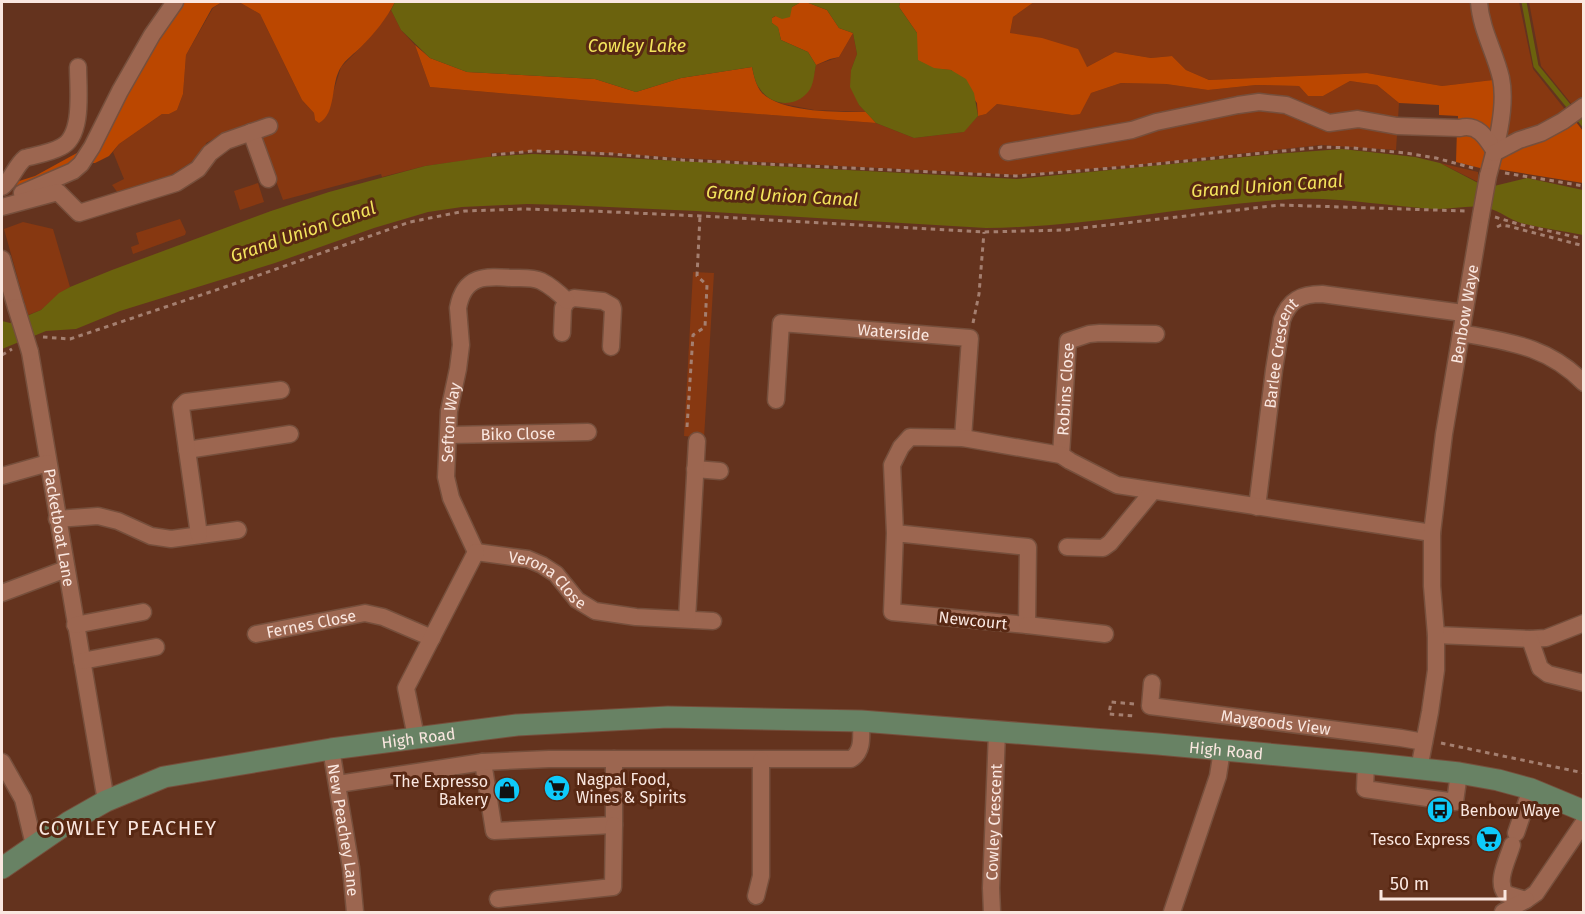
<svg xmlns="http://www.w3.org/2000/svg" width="1585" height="914" viewBox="0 0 1585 914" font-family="'Fira Sans',sans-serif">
	<rect width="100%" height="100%" fill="#64331e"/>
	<path fill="#873811" d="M 222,2 L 239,2 L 260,14 L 302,100 L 314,113 L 315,120 L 332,96 L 341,67 L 364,44 L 391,10 L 401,30 L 415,45 L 430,87 L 615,103 L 876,123 L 914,138 L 963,132 L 978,116 L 986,114 L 997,104 L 1072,115 L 1091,93 L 1121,83 L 1166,84 L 1208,90 L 1256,85 L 1299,86 L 1308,96 L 1323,96 L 1350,81 L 1377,85 L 1399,103 L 1396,150 L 1321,145 L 1136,165 L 1016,175 L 681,158 L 564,150 L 491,153 L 491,157 L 425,166 L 382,177 L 381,174 L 283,200 L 262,143 L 264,135 L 227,132 L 206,143 L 205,150 L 190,163 L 166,178 L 118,193 L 112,185 L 124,179 L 113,152 L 119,144 L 162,114 L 169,114 L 177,110 L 183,94 L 186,55 L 213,8 Z
		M 1034,2 L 1519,2 L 1533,69 L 1567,112 L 1502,142 L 1509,109 L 1509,76 L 1493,80 L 1442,86 L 1367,73 L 1209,80 L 1186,70 L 1172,56 L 1151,58 L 1115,52 L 1087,67 L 1010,33 L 1013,17 Z
		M 1529,2 L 1583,2 L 1584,106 L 1574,107 L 1541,66 Z
		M 853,33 L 857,54 L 851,70 L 859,105 L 866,112 L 814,110 L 778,103 C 806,103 811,89 816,65 L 839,57 Z
		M 1440,163 L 1478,172 L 1478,182 Z
		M 258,183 L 264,202 L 240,210 L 234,191 Z
		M 180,219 L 186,232 L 185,235 L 133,254 L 131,247 L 139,244 L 136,233 Z
		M 23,222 L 53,229 L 70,287 L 59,294 L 41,310 L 28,315 L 4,229 Z
		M 693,272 L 714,273 L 704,438 L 684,436 Z"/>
	<path fill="#bb4700" d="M 171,2 L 222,2 L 212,8 L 186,55 L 183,94 L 177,110 L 169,114 L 162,114 L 119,144 L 109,156 L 95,163 L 92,163 L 91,160 L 18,196 L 16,182 L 35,176 L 86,148 Z
		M 239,2 L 395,2 C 387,18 374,34 361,47 C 355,53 345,60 341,67 C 330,84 337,113 319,123 L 315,120 L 314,113 L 302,100 L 260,14 Z
		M 801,2 L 806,2 L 827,10 L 839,28 L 853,33 L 839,57 L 830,59 L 816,65 L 808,52 L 781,40 L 778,28 L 772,23 L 772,18 Z
		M 900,2 L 1034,2 L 1013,17 L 1010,33 L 1042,38 L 1078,49 L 1087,67 L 1115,52 L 1151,58 L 1172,56 L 1186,70 L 1209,80 L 1367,73 L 1442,86 L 1493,80 L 1495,103 L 1491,140 L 1458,126 L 1458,116 L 1439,115 L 1439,105 L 1399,103 L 1377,85 L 1350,81 L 1323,96 L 1308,96 L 1299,86 L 1256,85 L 1208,90 L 1166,84 L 1121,83 L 1091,93 L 1080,114 L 1072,115 L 997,104 L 986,114 L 978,116 L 977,103 L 951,70 L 934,69 L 917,60 L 917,33 L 899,7 Z
		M 415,45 L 430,58 L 467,72 L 595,79 L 636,92 L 681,78 L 752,67 C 754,76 756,86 762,93 C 783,113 838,112 866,112 L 876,123 L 615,103 L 430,87 Z
		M 1573,118 L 1583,131 L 1583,183 L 1491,168 L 1495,153 Z
		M 1457,129 L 1486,139 L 1488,170 L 1456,162 Z"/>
	<path fill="#6b620d" d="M 395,2 L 801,2 L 792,7 L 790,17 L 782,19 L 775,16 L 772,18 L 772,23 L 778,27 L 781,40 L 808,52 L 816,65 C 814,73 814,85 808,92 C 795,108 771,106 760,89 C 755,83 754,75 752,67 L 681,78 L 636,92 L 595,79 L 467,72 L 430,58 L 401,30 L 391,10 Z
		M 806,2 L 900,2 L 899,7 L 917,33 L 918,60 L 934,68 L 951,70 L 966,79 L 974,93 L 978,116 L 964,132 L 914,138 L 876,123 L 859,105 L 850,87 L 851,70 L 857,54 L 853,33 L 839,28 L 827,10 Z
		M 1342,149 L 1415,157 L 1440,163 L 1480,184 L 1494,186 L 1527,178 L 1583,190 L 1583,235 C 1563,231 1542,228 1521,223 C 1510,220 1500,211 1488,208 C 1471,204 1451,210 1434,209 C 1387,206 1340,197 1293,199 C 1190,205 1089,227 986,228 L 696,211 L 565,205 L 527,204 L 462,207 L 428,212 L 374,228 L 275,263 L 120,311 L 76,329 L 46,331 L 2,349 L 2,321 L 10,323 L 41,310 L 59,293 L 70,287 L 112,270 L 271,211 L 329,192 L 425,166 L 487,157 L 532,154 L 567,155 L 1017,179 L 1274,154 Z"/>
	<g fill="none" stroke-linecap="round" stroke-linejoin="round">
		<path stroke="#6b620d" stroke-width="5" d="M 1524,2 L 1536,66 L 1584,125"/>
		<defs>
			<g id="minor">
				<path d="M 1479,2 C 1481,30 1495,52 1501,78 C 1507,107 1496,147 1488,176"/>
				<path d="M 251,132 L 268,179"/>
				<path d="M 1008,152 L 1132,130 L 1156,122 L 1238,105 L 1259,102 L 1286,105 L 1329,123 L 1358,119 L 1397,126 L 1460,128 C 1477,123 1486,137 1494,150"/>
				<path d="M 1494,153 L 1519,140 L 1541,133 L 1563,121 L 1584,106"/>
				<path d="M 2,187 C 12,180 15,166 25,158 C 36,155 50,153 61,147 C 84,136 78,89 78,67"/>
				<path d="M 22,193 L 73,171 L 81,164 L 92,147 L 120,91 L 152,35 L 175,2"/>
				<path d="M 2,207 L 58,192 L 79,213 L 176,183 L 198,169 L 210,153 L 226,141 L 269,126"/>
				<path d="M 2,259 L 16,307"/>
				<path d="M 562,333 L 563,308 L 567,301 L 574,298 L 603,301 L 612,306 L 613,309 L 611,347"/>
				<path d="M 1461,333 C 1509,342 1548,346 1584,383"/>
				<path id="s1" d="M 30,352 L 106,801"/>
				<path id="s2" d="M 776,400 L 781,323 L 970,338 L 963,438"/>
				<path id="s3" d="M 449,435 L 588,432"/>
				<path d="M 187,450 L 290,434"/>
				<path id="s4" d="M 1061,455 L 1068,341 L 1089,334 L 1100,333 L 1156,334"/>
				<path d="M 695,469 L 720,471"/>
				<path d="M 2,476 L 48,463"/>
				<path id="s5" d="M 1257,507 L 1274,370 L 1282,320 C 1289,300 1301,294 1322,294 L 1463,313"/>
				<path d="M 57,519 L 98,516 L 118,521 L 151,536 L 171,539 L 238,530"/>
				<path d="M 895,533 L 1028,547 L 1027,625 L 892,612 L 895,533 L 892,465 L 901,447 L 910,437 L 963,438 L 1061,455 L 1070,461 L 1117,485 L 1432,533"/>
				<path d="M 199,535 L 181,407 L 186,402 L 281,390"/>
				<path d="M 1067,547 L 1103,548 L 1110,543 L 1153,491"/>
				<path id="s6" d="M 476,552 L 451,498 L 446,477 L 449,411 L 458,369 L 461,345 L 458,308 C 464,275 485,276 512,278 C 521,278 533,277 541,281 C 551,286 559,293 567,301"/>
				<path id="s7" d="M 476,552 L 528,559 L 542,565 L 556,574 L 577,600 L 595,611 L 636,617 L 713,621"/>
				<path d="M 2,593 L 66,569"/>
				<path d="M 687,619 L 697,441"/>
				<path d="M 75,625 L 143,612"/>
				<path d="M 1027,625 L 1105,634"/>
				<path id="s8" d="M 256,634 L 365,613 L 383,617 L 432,638"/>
				<path d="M 1436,635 L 1530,639 L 1546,638 L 1584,623"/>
				<path d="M 1530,639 L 1540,668 L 1548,674 L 1584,683"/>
				<path d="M 82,661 L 156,647"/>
				<path id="s9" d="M 1152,683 L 1150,706 L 1401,738 L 1424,742"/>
				<path d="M 416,737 L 406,688 L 476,552"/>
				<path id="s10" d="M 331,749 L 351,868 L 355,912"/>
				<path d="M 2,762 L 23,799 L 34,845"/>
				<path d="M 483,762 L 494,831 L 614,825 L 614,759"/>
				<path d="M 1366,763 L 1365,789 L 1455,802 L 1459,773"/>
				<path id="s11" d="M 1419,769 L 1430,712 L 1436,670 L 1436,635 L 1432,586 L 1432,533 L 1444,434 L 1481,215"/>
				<path d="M 338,784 L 483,762 L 549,759 L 851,759 C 864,751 861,735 861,721"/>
				<path d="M 1516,833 L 1531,789"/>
				<path d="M 1512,845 C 1508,859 1495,882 1506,894 L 1526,900 L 1536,893 L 1584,822"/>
				<path d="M 756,896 L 761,876 L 761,760"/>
				<path d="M 498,899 L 613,887 L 614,825"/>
				<path id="s12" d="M 992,912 L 991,888 L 997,732"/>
				<path d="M 1172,912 L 1218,776 L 1222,750"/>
				<path d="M 1503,912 L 1526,900"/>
			</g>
			<g id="major">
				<path id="s13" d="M 2,868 L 69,822 L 106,801 L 164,777 L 331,749 L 517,725 L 668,717 L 861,721 L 1158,744 L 1366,763 L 1459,773 L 1498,780 L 1531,789 L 1584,811"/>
			</g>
		</defs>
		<use href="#minor" stroke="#764f3c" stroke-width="19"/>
		<use href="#major" stroke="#764f3c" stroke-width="23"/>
		<path stroke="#a47f70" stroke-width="3" stroke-dasharray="4.5 4.5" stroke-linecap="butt" d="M 492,155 L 533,151 L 565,152 L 613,154 L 682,160 L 1016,176 L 1136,166 L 1322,147 L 1353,148 L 1406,153 L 1436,158 L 1473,168
			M 1505,173 L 1584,186
			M 1495,217 L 1518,224 L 1584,239
			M 1497,227 L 1501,225 L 1508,226 L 1584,246
			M 973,323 L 979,294 L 984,232
			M 43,337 L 70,339 L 222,288 L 410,222 L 465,211 L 525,209 L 591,211 L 700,216 L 984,232 L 1065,230 L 1280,205 L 1465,211
			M 2,355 L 12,349
			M 687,427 L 693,335 L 705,327 L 707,285 L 697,276 L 700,216
			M 1134,704 L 1111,702 L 1109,714 L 1136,716
			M 1441,743 L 1584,773"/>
		<use href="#minor" stroke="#9c6650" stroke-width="16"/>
		<use href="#major" stroke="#688264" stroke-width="21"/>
		<defs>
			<path id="minor-bridge" d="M 1481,215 L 1488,176
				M 16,307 L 30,352"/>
		</defs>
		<use href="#minor-bridge" stroke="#764f3c" stroke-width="19" stroke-linecap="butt"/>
		<use href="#minor-bridge" stroke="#9c6650" stroke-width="16"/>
	</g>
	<defs>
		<symbol id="supermarket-disc" viewBox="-11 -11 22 22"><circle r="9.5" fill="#0ecafa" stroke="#582813"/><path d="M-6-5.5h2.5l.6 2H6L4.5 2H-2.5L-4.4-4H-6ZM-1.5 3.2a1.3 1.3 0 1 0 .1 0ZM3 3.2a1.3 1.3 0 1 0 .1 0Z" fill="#111"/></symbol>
		<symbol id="shop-disc" viewBox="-11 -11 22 22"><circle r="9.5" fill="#0ecafa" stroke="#582813"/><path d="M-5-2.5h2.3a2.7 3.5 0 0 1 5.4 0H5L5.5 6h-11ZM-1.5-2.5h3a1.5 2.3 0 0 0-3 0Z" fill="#111"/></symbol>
		<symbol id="bus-disc" viewBox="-11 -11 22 22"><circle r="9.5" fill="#0ecafa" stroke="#582813"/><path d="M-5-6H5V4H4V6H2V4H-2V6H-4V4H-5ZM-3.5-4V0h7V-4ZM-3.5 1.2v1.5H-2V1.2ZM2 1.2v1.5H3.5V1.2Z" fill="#111"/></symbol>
	</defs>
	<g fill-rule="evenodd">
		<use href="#supermarket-disc" x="542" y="773" width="30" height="30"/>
		<use href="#shop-disc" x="492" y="775" width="30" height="30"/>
		<use href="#bus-disc" x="1425" y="795" width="30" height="30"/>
		<use href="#supermarket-disc" x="1474" y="824" width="30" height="30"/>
	</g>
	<g text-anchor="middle" stroke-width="6" stroke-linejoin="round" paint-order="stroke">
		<g font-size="16" fill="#fae7e0" stroke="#582813">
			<text dy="6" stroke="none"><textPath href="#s11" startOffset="459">Benbow Waye</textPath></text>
			<text dy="6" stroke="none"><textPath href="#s2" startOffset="190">Waterside</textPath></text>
			<text dy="6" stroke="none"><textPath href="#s5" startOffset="156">Barlee Crescent</textPath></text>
			<text dy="6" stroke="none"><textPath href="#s4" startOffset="66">Robins Close</textPath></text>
			<text dy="6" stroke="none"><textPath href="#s6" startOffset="136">Sefton Way</textPath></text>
			<text dy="6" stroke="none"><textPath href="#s3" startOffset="69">Biko Close</textPath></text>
			<text dy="6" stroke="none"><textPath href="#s1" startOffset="178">Packetboat Lane</textPath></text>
			<text dy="6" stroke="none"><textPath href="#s7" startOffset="80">Verona Close</textPath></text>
			<text transform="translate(973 620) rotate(6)" y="6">Newcourt</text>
			<text dy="6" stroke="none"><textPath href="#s8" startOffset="56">Fernes Close</textPath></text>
			<text dy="6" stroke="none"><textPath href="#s9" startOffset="150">Maygoods View</textPath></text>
			<text dy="6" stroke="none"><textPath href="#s13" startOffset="444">High Road</textPath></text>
			<text dy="6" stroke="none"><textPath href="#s13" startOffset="1254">High Road</textPath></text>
			<text dy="6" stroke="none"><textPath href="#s12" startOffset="90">Cowley Crescent</textPath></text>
			<text dy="6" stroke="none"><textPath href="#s10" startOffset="82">New Peachey Lane</textPath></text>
		</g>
		<g font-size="16" fill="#fae7e0" stroke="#582813" text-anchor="start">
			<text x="576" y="785">Nagpal Food,<tspan x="576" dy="18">Wines &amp; Spirits</tspan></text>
			<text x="488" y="787" text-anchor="end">The Expresso<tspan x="488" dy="18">Bakery</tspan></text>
			<text x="1460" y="816">Benbow Waye</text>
			<text x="1470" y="845" text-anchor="end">Tesco Express</text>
		</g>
		<g font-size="18" font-style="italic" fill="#f3e45c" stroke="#582813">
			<text x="637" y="52">Cowley Lake</text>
			<text transform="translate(1267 186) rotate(-4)" y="6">Grand Union Canal</text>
			<text transform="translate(782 196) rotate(3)" y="6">Grand Union Canal</text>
			<text transform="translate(303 232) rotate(-19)" y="6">Grand Union Canal</text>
		</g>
		<g font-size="20" letter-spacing="1.5" fill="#fae7e0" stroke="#582813">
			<text x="128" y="835">COWLEY PEACHEY</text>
		</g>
	</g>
	<rect width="1585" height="914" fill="none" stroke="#fae7e0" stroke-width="6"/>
	<path d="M1381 890v9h124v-9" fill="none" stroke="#fae7e0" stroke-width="3"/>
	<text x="1390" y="890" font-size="18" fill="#fae7e0" stroke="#582813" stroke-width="4.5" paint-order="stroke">50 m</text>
</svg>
